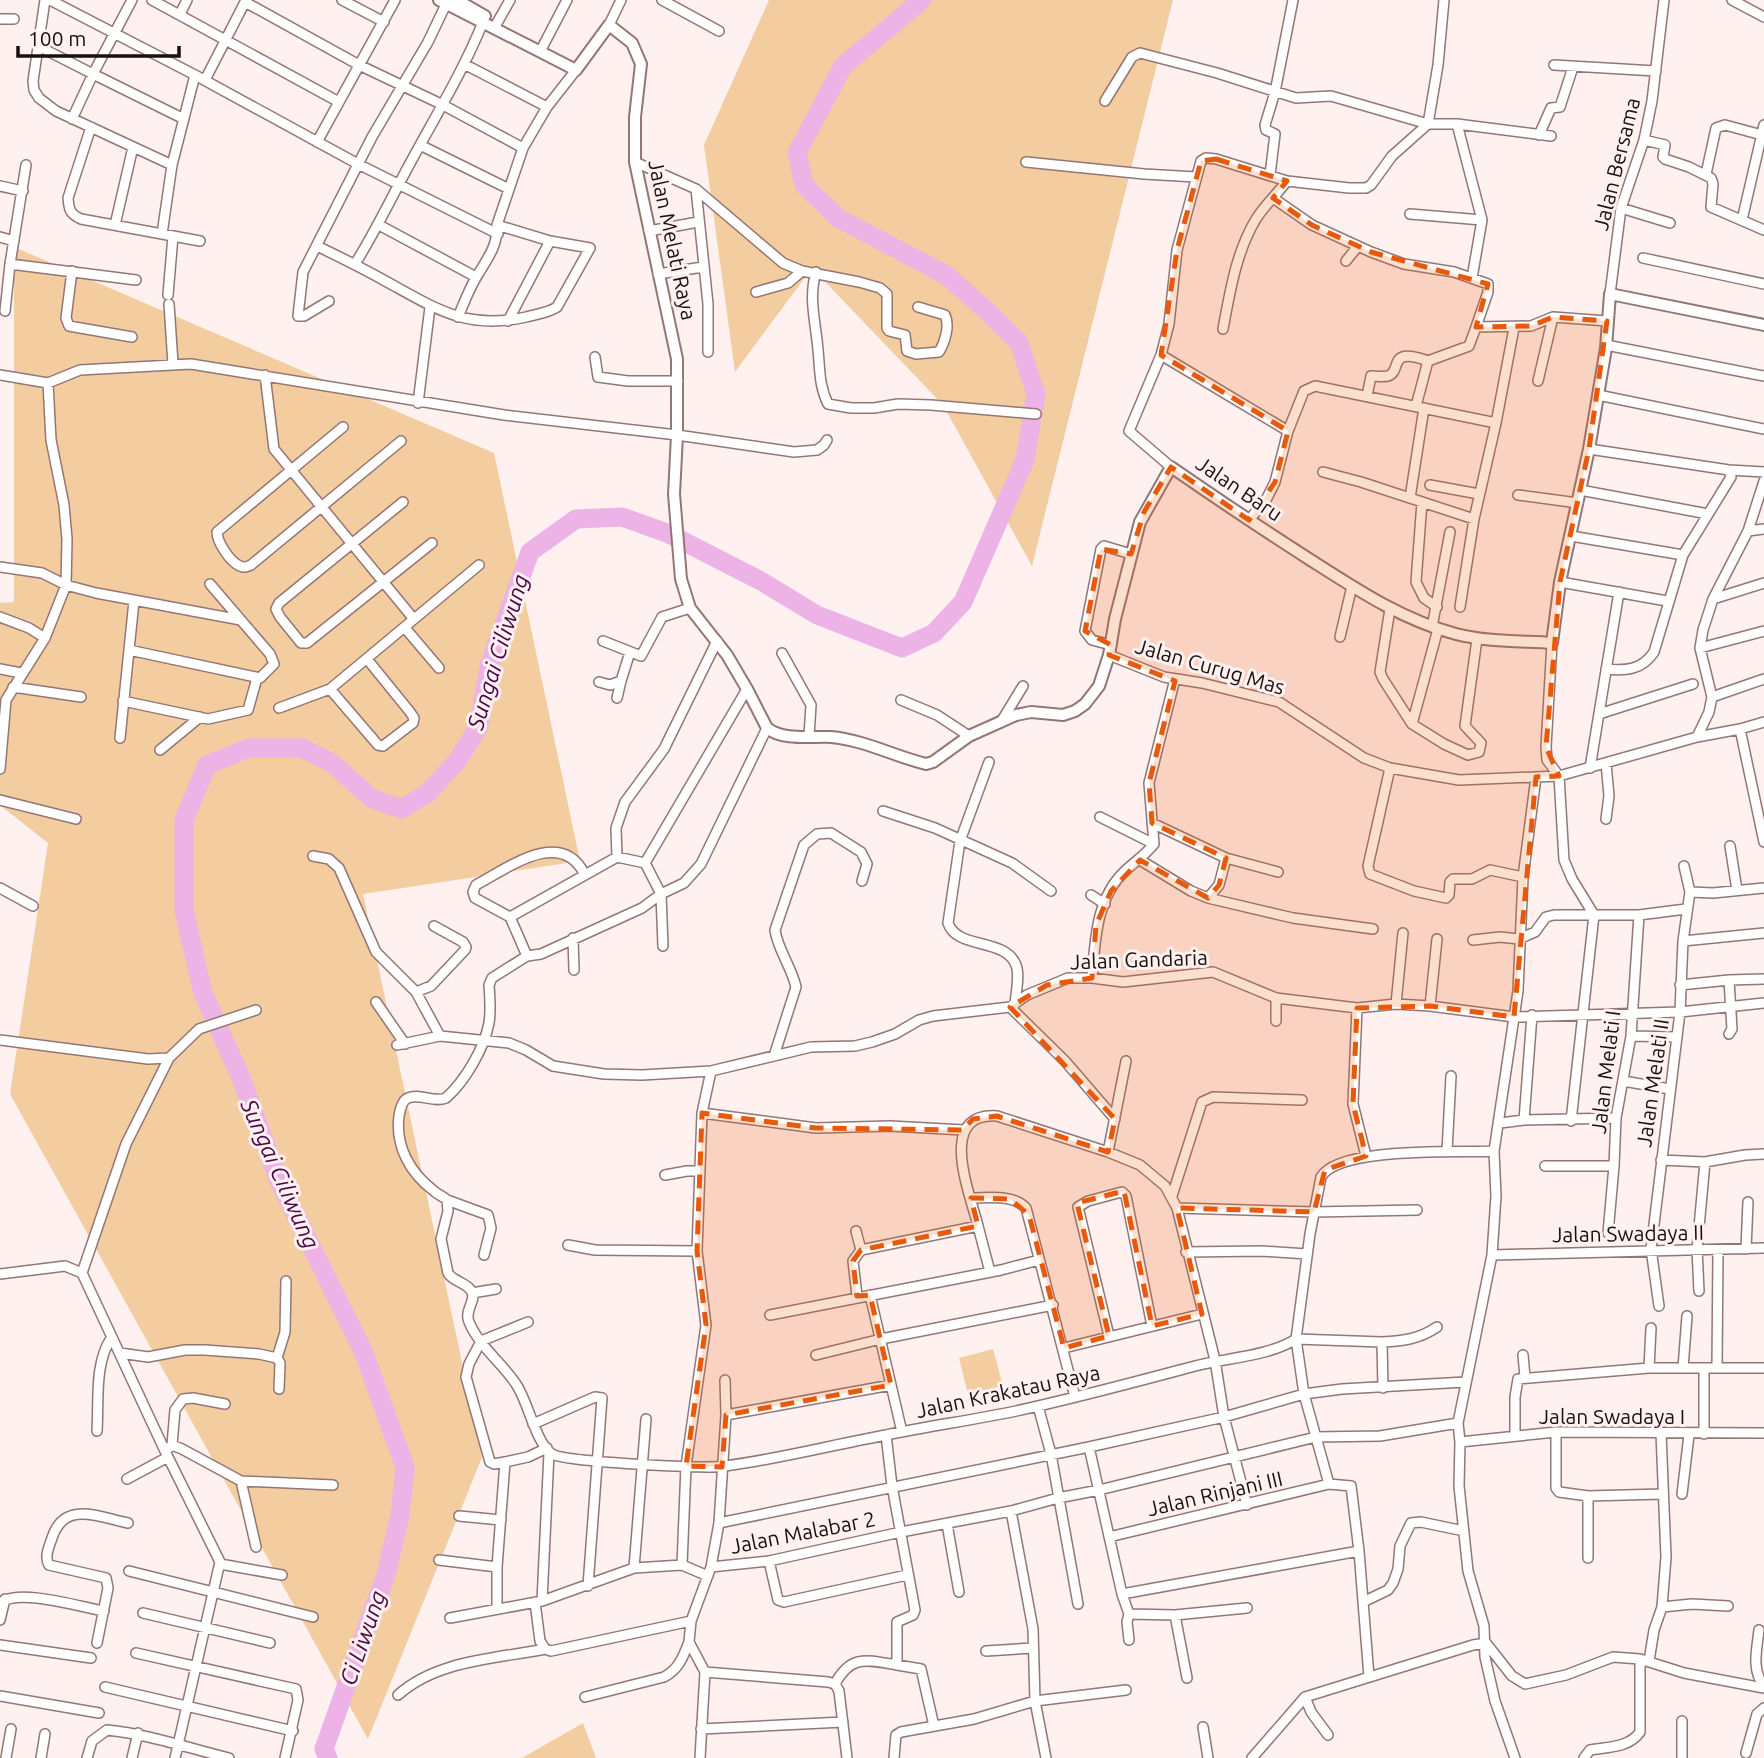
<svg xmlns="http://www.w3.org/2000/svg" width="1764" height="1758" viewBox="0 0 1764 1758" font-family="Ubuntu,sans-serif">
	<rect width="100%" height="100%" fill="#fef1f0"/>
	<path fill="#f3cc9f" d="M 769,0 L 1173,0 L 1032,566 L 943,405 L 812,268 L 735,372 L 704,145 Z
		M 14,247 L 494,453 L 580,861 L 363,894 L 482,1457 L 368,1739 L 10,1094 L 48,843 L 0,805 L 0,603 L 14,602 Z
		M 993,1349 L 1003,1386 L 968,1394 L 959,1358 Z
		M 583,1723 L 596,1758 L 522,1758 Z"/>
	<g fill="none" stroke-linecap="round" stroke-linejoin="round">
		<path stroke="#edb2e6" stroke-width="19" d="M 328,1758 L 324,1749 L 387,1571 L 400,1515 L 405,1467 L 363,1351 L 278,1179 L 241,1078 L 203,993 L 184,911 L 184,820 L 207,765 L 249,748 L 302,748 L 332,763 L 371,798 L 401,809 L 428,793 L 458,760 L 479,726 L 489,666 L 530,552 L 576,519 L 622,517 L 667,533 L 761,581 L 817,615 L 902,648 L 934,633 L 963,602 L 1025,460 L 1036,394 L 1019,343 L 987,311 L 946,275 L 838,218 L 804,185 L 797,153 L 843,66 L 922,0"/>
		<defs>
			<path id="minor" d="M 45,0 L 33,81 L 34,90 L 39,98 L 56,111 L 172,165
				M 50,0 L 195,75 L 358,164 L 498,234
				M 152,0 L 339,102
				M 342,0 L 384,22
				M 662,0 L 719,31
				M 1732,0 L 1764,17
				M 245,2 L 359,65 L 443,105 L 523,148
				M 180,14 L 187,0
				M 0,19 L 14,19
				M 497,23 L 510,0
				M 609,25 L 621,0
				M 38,46 L 93,74 L 132,0
				M 543,46 L 567,0
				M 464,64 L 547,107
				M 1554,65 L 1656,71
				M 205,80 L 246,0
				M 1105,101 L 1132,57 L 1140,53 L 1217,73 L 1296,98 L 1331,96 L 1428,124 L 1457,124 L 1551,136
				M 72,119 L 93,74 L 184,119
				M 1457,124 L 1482,220 L 1472,278
				M 91,127 L 68,198 C 69,210 70,214 81,219 L 200,241
				M 1539,135 L 1551,108 L 1560,107 L 1573,67
				M 1644,140 L 1665,145 L 1663,157 L 1665,159 L 1689,167 L 1711,178 L 1713,184 L 1711,207 L 1764,230
				M 317,142 L 395,0
				M 420,145 L 509,189
				M 635,162 L 696,189 L 783,263 L 802,271 L 859,282 L 880,288 L 887,294 L 887,328 L 889,331 L 905,335 L 907,351 L 916,354 L 939,352 C 945,342 950,326 945,315 L 918,307
				M 1026,162 L 1144,174 L 1196,177
				M 1706,174 L 1716,128 L 1725,125 L 1762,135
				M 1270,175 L 1275,134 L 1266,130 L 1265,125 L 1275,92 L 1293,0
				M 0,186 L 23,191
				M 696,189 L 708,304 L 708,352
				M 1273,198 L 1312,225 L 1371,252 L 1404,264 L 1454,272 L 1488,284 L 1488,292 L 1476,327
				M 1621,208 L 1670,223
				M 1410,214 L 1482,220
				M 1742,220 L 1764,125
				M 115,225 L 133,147
				M 379,225 L 476,277
				M 649,231 L 698,222
				M 162,234 L 172,165 L 195,75
				M 0,237 L 14,241
				M 317,246 C 342,258 366,270 389,283 C 438,310 468,330 526,317 C 537,314 548,313 557,307 L 590,248 L 550,241 L 497,225
				M 1643,258 L 1764,284
				M 1346,261 L 1358,246
				M 10,264 L 136,280
				M 355,264 C 377,229 394,192 414,156 C 438,112 464,69 483,22
				M 72,271 L 66,318 L 69,326 L 132,337
				M 816,272 C 808,299 816,323 818,350 C 820,369 819,386 828,404 L 851,408 L 874,408 L 898,404 L 931,405 L 1036,414
				M 658,274 L 703,267
				M 756,292 L 788,283 L 802,271
				M 1610,294 L 1621,208 L 1644,140 L 1652,101 L 1664,0
				M 168,295 L 173,236
				M 329,301 L 304,316 L 298,316 L 303,272 L 372,137 L 428,42 L 448,0
				M 169,304 L 173,364
				M 5,311 L 10,264 L 26,165
				M 458,317 C 464,303 469,289 477,276 C 487,259 498,246 497,225 L 523,148 L 547,107 L 576,70
				M 508,321 L 550,241
				M 1223,329 C 1230,292 1236,252 1256,219 C 1264,206 1277,194 1287,181
				M 1606,345 L 1764,376
				M 1161,355 L 1288,431
				M 595,357 L 598,377 L 628,381 L 678,381
				M 0,375 L 48,383 L 80,370 L 191,364 L 504,415 L 677,435 L 794,452 L 817,450 L 824,445 L 827,440
				M 265,375 L 274,449 L 413,618
				M 1538,381 L 1553,317
				M 1598,395 L 1764,429
				M 1367,396 L 1371,376 C 1376,376 1383,377 1388,376 C 1403,371 1386,346 1428,361
				M 418,403 L 430,307
				M 1416,406 L 1428,361 L 1469,346 L 1476,327 L 1531,326 L 1553,317 L 1607,321
				M 343,427 L 217,532 C 217,542 230,562 240,566 C 245,568 246,567 251,565 L 401,441
				M 1589,449 L 1729,470 L 1764,472
				M 1171,467 L 1129,431 L 1161,355 L 1169,324 L 1177,250 L 1201,161 L 1206,158 L 1216,159 L 1287,181 L 1349,188 L 1366,188 L 1371,185 L 1392,156 L 1428,124 L 1438,65 L 1444,0
				M 1323,472 L 1361,482 L 1474,519
				M 1430,485 L 1479,494
				M 1580,490 L 1708,514
				M 1518,495 L 1578,503
				M 1410,498 L 1424,408
				M 403,502 L 279,603 L 276,609 L 280,617 L 301,643 L 307,643 L 432,543
				M 1422,502 L 1416,582 L 1424,598 L 1437,607
				M 1249,520 L 1266,500 L 1275,482 L 1288,431 L 1304,391 L 1315,386 L 1496,423
				M 1748,531 L 1764,529
				M 1571,536 L 1683,555
				M 0,567 L 42,573 L 66,585 L 96,593 L 241,620
				M 1560,582 L 1667,601
				M 1713,599 L 1764,583
				M 1460,607 L 1474,519 L 1496,423 L 1514,328
				M 1390,609 L 1380,672 L 1383,679 L 1412,724 L 1444,744 L 1468,755 L 1479,752 L 1481,743 L 1465,726 L 1477,639
				M 0,617 L 29,628 L 45,638
				M 1432,627 L 1450,532
				M 405,628 L 439,668
				M 1340,637 L 1352,586
				M 603,641 L 641,656 L 662,617 L 690,608
				M 1552,643 L 1546,747 L 1547,760 L 1559,776
				M 1111,645 L 1092,640 L 1085,631 L 1101,549 L 1104,546 L 1131,554
				M 1700,648 L 1764,631
				M 129,650 L 260,678 L 274,664 L 270,654 L 210,584
				M 782,653 L 811,705 L 809,736
				M 1109,655 L 1164,677 L 1202,683 L 1279,702 L 1364,758 L 1390,768 L 1459,780 L 1559,776
				M 0,669 L 21,673
				M 1606,669 C 1626,671 1642,670 1654,652 L 1683,555 L 1731,477 L 1729,470
				M 599,682 L 610,685 L 621,681 L 630,652
				M 13,687 L 81,697
				M 330,689 L 378,745 L 383,746 L 413,723 L 414,718 L 410,712 L 367,659
				M 1712,697 L 1700,648 L 1703,630 L 1713,599 L 1748,531 L 1764,481
				M 617,698 L 621,681
				M 901,700 L 937,715 L 969,736
				M 123,701 L 208,719 L 248,710 L 257,678
				M 279,708 L 330,689 L 479,565
				M 1599,714 L 1693,684
				M 1001,722 L 1023,686
				M 1412,724 L 1438,629
				M 767,728 L 701,864 L 684,883 L 661,894 L 642,908 L 541,954 L 527,956 L 492,978 L 489,985 C 490,997 491,1010 489,1023 C 484,1049 465,1081 446,1098 C 433,1103 420,1093 408,1098 C 402,1100 400,1110 399,1116 C 395,1146 410,1173 434,1191 C 438,1195 443,1196 447,1200 L 448,1211 L 441,1239 L 448,1273 C 453,1282 467,1282 472,1292 C 476,1302 464,1310 469,1322 C 479,1346 502,1363 516,1384 C 528,1401 536,1444 552,1454 C 565,1462 705,1469 725,1466 C 779,1459 832,1445 886,1435 C 929,1426 973,1420 1016,1411 C 1076,1398 1135,1382 1195,1366 C 1226,1358 1270,1356 1296,1339
				M 1740,729 L 1764,722
				M 1697,737 L 1740,729 L 1764,842
				M 120,738 L 134,601
				M 160,750 L 200,717
				M 989,762 L 960,841 L 948,923 C 957,950 1005,937 1016,965 C 1020,975 1016,992 1015,1004
				M 1606,763 L 1609,796 L 1606,819
				M 1390,768 L 1368,866 L 1370,874 L 1414,891 L 1446,898 L 1449,895 L 1450,882 L 1453,879 L 1472,879 L 1490,870 L 1523,877
				M 1590,768 L 1619,592
				M 0,769 L 6,700 L 45,638 L 66,585 L 67,539 L 64,505 L 51,440 L 48,383
				M 0,800 L 76,819
				M 883,811 L 935,828 L 1012,863 L 1051,891
				M 1100,817 L 1154,844
				M 1152,823 L 1226,858 L 1219,885 L 1208,898 L 1293,918 L 1373,929
				M 1730,846 L 1737,890
				M 313,856 L 329,859 L 339,868 L 376,952 L 416,992 L 440,1036
				M 617,857 L 616,828 L 625,802 L 664,749 L 717,641
				M 1226,858 L 1278,872
				M 1140,860 L 1191,891 L 1208,898
				M 0,888 L 33,906
				M 1690,892 L 1713,893 L 1764,888
				M 1091,895 L 1105,904
				M 1686,909 L 1639,915 L 1594,915 L 1572,879 L 1564,860 L 1559,776 L 1697,737 L 1709,712 L 1712,697 L 1764,679
				M 510,917 L 475,898 L 473,892 L 476,885 C 508,868 560,828 584,873
				M 573,938 L 574,970
				M 1473,940 L 1500,937 L 1519,939 L 1535,932 L 1546,917 L 1554,915 L 1594,915 L 1571,1121
				M 1683,941 L 1764,933
				M 663,946 L 661,894 L 645,863 L 747,689
				M 527,956 L 510,917 L 617,857 L 645,863
				M 1092,978 C 1095,941 1096,897 1126,870 C 1136,861 1145,855 1154,844 L 1149,783 L 1175,679
				M 1680,985 L 1729,980
				M 416,992 L 431,986 L 465,950 L 466,947 L 463,942 L 434,926
				M 376,1002 L 405,1044
				M 1396,1004 L 1403,933
				M 1430,1006 L 1437,939
				M 1010,1007 L 1065,1061 L 1115,1119
				M 1357,1008 L 1353,1104 L 1366,1156
				M 1276,1021 L 1276,998
				M 1729,1034 L 1732,1029 L 1729,980 L 1764,979
				M 1631,1036 L 1677,1037
				M 0,1040 L 148,1059 L 169,1058 L 199,1029 L 256,1010
				M 397,1045 L 440,1036 L 509,1043 L 526,1050 L 553,1066 L 604,1074 L 642,1075 L 711,1071 L 811,1047 L 855,1046 L 872,1042 L 895,1034 L 919,1020 L 933,1016 L 1010,1007 L 1027,995 L 1068,978 L 1092,978 L 1123,982 L 1213,972 L 1276,998 L 1357,1008 L 1396,1004 L 1430,1006 L 1514,1017 L 1680,1012 L 1764,1003
				M 774,1056 L 796,987 C 792,968 777,948 775,930 L 804,845 L 817,834 L 831,833 L 861,852 L 867,864 L 862,881
				M 1623,1081 L 1670,1089
				M 702,1113 L 816,1128 L 890,1126 L 964,1130
				M 1524,1120 L 1532,1015
				M 1500,1123 L 1524,1120 L 1616,1118
				M 1447,1151 L 1451,1076
				M 1494,1151 L 1496,1196 L 1492,1255 L 1458,1423 L 1460,1442 L 1459,1486 L 1468,1571 L 1484,1626 L 1485,1657 L 1495,1701 L 1515,1758
				M 1108,1152 L 1126,1061
				M 1661,1160 L 1705,1162 L 1745,1155 L 1764,1154
				M 1545,1166 L 1614,1166
				M 665,1175 L 687,1171 L 700,1171
				M 1172,1196 L 1202,1102 L 1213,1097 L 1302,1100
				M 971,1198 C 989,1198 1013,1194 1026,1208 L 1075,1397
				M 447,1200 L 488,1215 L 491,1228 L 484,1255
				M 1177,1208 L 1314,1212 L 1417,1210
				M 978,1226 C 970,1193 936,1112 997,1116 L 1108,1152 L 1140,1165 L 1165,1186 L 1177,1208 L 1215,1360 L 1224,1417 L 1247,1505
				M 856,1231 L 861,1250
				M 1608,1233 L 1614,1166 L 1616,1118 L 1631,1036 L 1639,915
				M 568,1245 L 595,1250 L 697,1251
				M 1746,1249 L 1748,1202
				M 1186,1252 L 1262,1251 L 1307,1254
				M 1492,1255 L 1764,1248
				M 82,1273 L 126,1144 L 169,1058
				M 0,1274 L 65,1266 L 82,1273 L 165,1451 L 220,1562 L 175,1758
				M 1699,1291 L 1697,1249 L 1705,1162
				M 472,1293 L 496,1289
				M 870,1295 L 902,1432
				M 857,1296 L 853,1261 L 861,1250 L 978,1226 L 990,1272
				M 1659,1306 L 1651,1249 L 1680,1012 L 1683,941 L 1690,892 L 1684,866
				M 770,1315 L 1001,1270 L 1039,1260
				M 1109,1336 L 1078,1207 L 1088,1201 L 1118,1193 L 1122,1192 L 1126,1196 L 1152,1326
				M 1296,1339 L 1382,1342 L 1383,1388
				M 1382,1342 C 1404,1341 1419,1339 1437,1327
				M 1064,1348 L 1202,1314
				M 120,1353 L 148,1357 L 185,1350 L 205,1350 L 259,1354 L 277,1358 L 280,1363 L 279,1389
				M 816,1355 L 881,1339 L 1053,1305
				M 1523,1355 L 1525,1377
				M 277,1358 L 285,1332 L 286,1281
				M 1649,1368 L 1651,1328
				M 1683,1368 L 1687,1316
				M 1717,1368 L 1718,1250
				M 1704,1370 L 1704,1434
				M 1038,1406 L 1051,1454 L 1078,1604
				M 726,1415 L 891,1385
				M 533,1424 L 595,1397 L 602,1398 L 588,1586
				M 97,1431 C 99,1401 94,1362 112,1337
				M 1556,1432 L 1556,1488 L 1559,1492 L 1588,1496 L 1662,1494
				M 886,1435 L 892,1486 L 915,1610 L 913,1615 L 897,1622 L 897,1665 L 921,1669 L 934,1726
				M 1515,1436 L 1515,1397 L 1518,1379 L 1649,1368 L 1764,1368
				M 1460,1442 L 1556,1432 L 1764,1433
				M 172,1445 L 175,1410 L 183,1399 L 193,1398 L 225,1404
				M 1089,1447 L 1122,1594 L 1129,1614 L 1127,1622 L 1129,1640
				M 165,1451 L 172,1445 L 182,1449 L 241,1481 L 333,1485
				M 505,1462 L 528,1457 L 547,1448
				M 127,1479 L 168,1457
				M 241,1481 L 256,1547
				M 1329,1484 L 1304,1394 L 1296,1339 L 1310,1234 L 1321,1177 C 1339,1146 1460,1153 1494,1151 L 1518,991 L 1523,877 L 1536,777
				M 1682,1494 L 1689,1435
				M 1588,1496 L 1588,1558
				M 1011,1511 L 1033,1629 L 1035,1701 L 1046,1758
				M 459,1516 L 501,1520
				M 719,1523 L 1089,1447 L 1224,1417 L 1304,1394 L 1342,1389 L 1465,1382
				M 947,1524 L 959,1592
				M 1109,1537 L 1329,1484 L 1351,1486 L 1359,1551 L 1369,1677
				M 439,1560 L 497,1567
				M 769,1561 L 778,1600 L 784,1602 L 907,1575
				M 220,1564 L 282,1575
				M 682,1565 L 686,1466 L 706,1325 L 697,1251 L 702,1113 L 711,1071
				M 711,1567 L 769,1561 L 901,1532 L 1011,1511 L 1058,1498 L 1099,1490 L 1316,1437 L 1380,1436 L 1458,1423
				M 634,1568 L 646,1419
				M 129,1571 L 313,1617
				M 1122,1594 L 1359,1551
				M 542,1601 L 549,1453
				M 535,1602 L 540,1641 L 545,1649 L 551,1651 L 691,1621
				M 1363,1602 L 1388,1590 L 1393,1583 L 1398,1569 L 1400,1546 L 1411,1523 L 1421,1522 L 1464,1531
				M 0,1603 C 19,1588 80,1607 104,1611
				M 1662,1607 L 1692,1604 L 1728,1606
				M 497,1609 L 497,1567 L 505,1462 L 494,1464 L 490,1462 L 466,1377 L 469,1364 L 481,1341 L 528,1322
				M 143,1613 L 270,1643
				M 1129,1614 L 1175,1615 L 1247,1608
				M 1175,1615 L 1187,1678
				M 450,1618 L 542,1601 L 634,1568 L 682,1565 L 708,1576
				M 0,1620 L 5,1599
				M 1759,1630 C 1757,1649 1751,1670 1764,1686
				M 97,1643 L 108,1588 L 106,1578 L 49,1565 C 44,1557 49,1547 52,1538 C 64,1500 99,1517 128,1523
				M 1486,1643 L 1512,1676 L 1525,1684 L 1566,1675 L 1613,1657 L 1640,1659 L 1684,1673 L 1764,1688
				M 0,1645 L 91,1658
				M 986,1651 L 1033,1648
				M 136,1653 L 296,1689 L 298,1700 L 285,1758
				M 1649,1661 L 1654,1630 L 1662,1607 L 1666,1557 L 1661,1433
				M 705,1672 L 828,1682 L 835,1684 L 839,1691 L 847,1758
				M 835,1684 C 851,1654 867,1660 897,1665
				M 105,1687 L 293,1731
				M 398,1695 C 437,1660 495,1659 545,1649
				M 0,1696 L 99,1713
				M 585,1697 L 664,1677 C 679,1669 683,1657 689,1642
				M 1305,1697 L 1311,1712 L 1328,1735
				M 1682,1721 L 1682,1758
				M 1203,1727 L 1208,1758
				M 701,1729 L 843,1722
				M 1746,1753 L 1757,1714 L 1764,1708
				M 6,1758 L 11,1729
				M 41,1758 L 45,1734
				M 87,1758 L 92,1741 L 107,1730 C 148,1734 188,1748 229,1758
				M 132,1758 L 138,1733
				M 700,1758 L 705,1672 L 689,1642 L 691,1621 L 711,1567 L 719,1523 L 726,1415 L 725,1380
				M 894,1758 L 896,1735 L 901,1732 L 974,1719 L 1035,1701 L 1126,1690
				M 1252,1758 L 1305,1697 L 1473,1645 L 1486,1643
				M 1584,1758 L 1590,1750 C 1607,1747 1629,1748 1640,1732 L 1640,1659"/>
			<path id="tertiary" d="M 439,0 L 576,70 L 609,25 L 632,43 L 641,64 L 635,117 L 635,162 L 677,359 L 677,435 L 674,494 L 681,579 L 690,608 L 727,655 L 747,689 L 767,728 C 783,741 811,736 831,737 C 864,740 894,756 926,764 L 933,762 L 969,736 L 1016,715 L 1031,712 L 1063,715 L 1075,711 L 1085,704 L 1099,686 L 1109,655 L 1115,619 L 1140,522 L 1171,467 C 1216,498 1262,529 1309,559 C 1356,589 1402,620 1456,634 C 1487,642 1521,641 1552,643 L 1560,582 L 1589,449 L 1606,348 L 1610,294 L 1764,325
				M 457,0 L 485,16"/>
		</defs>
		<use href="#minor" stroke="#937675" stroke-width="12"/>
		<use href="#tertiary" stroke="#937675" stroke-width="14"/>
		<use href="#minor" stroke="#fff" stroke-width="9"/>
		<use href="#tertiary" stroke="#fff" stroke-width="10"/>
	</g>
	<path fill="#e8590c" fill-opacity="0.2" stroke="#e8590c" stroke-width="5" stroke-dasharray="14 9" stroke-linejoin="round" d="M 1216,159 L 1287,181 L 1273,198 L 1312,225 L 1371,252 L 1488,284 L 1476,327 L 1531,326 L 1553,317 L 1607,321 L 1589,449 L 1560,582 L 1546,747 L 1559,776 L 1536,777 L 1514,1017 L 1430,1006 L 1357,1008 L 1353,1104 L 1366,1156 L 1325,1170 L 1314,1212 L 1177,1208 L 1202,1314 L 1152,1326 L 1124,1191 L 1077,1203 L 1109,1336 L 1064,1348 L 1029,1215 L 1010,1199 L 971,1198 L 978,1226 L 861,1250 L 853,1261 L 857,1296 L 870,1295 L 891,1385 L 726,1415 L 722,1467 L 686,1466 L 706,1325 L 697,1251 L 702,1113 L 816,1128 L 962,1130 L 973,1119 L 997,1116 L 1108,1152 L 1115,1119 L 1010,1007 L 1047,985 L 1092,978 L 1096,925 L 1111,891 L 1140,860 L 1208,898 L 1219,885 L 1226,858 L 1152,823 L 1149,783 L 1175,681 L 1109,655 L 1111,645 L 1085,631 L 1101,549 L 1131,554 L 1144,512 L 1171,467 L 1249,520 L 1275,482 L 1288,431 L 1161,355 L 1177,250 L 1201,161 Z"/>
	<g text-anchor="middle" stroke-width="6" stroke-linejoin="round" paint-order="stroke">
		<g font-size="21" fill="#1b1010" stroke="#fef1f0">
			<text transform="translate(1617 164) rotate(-76)" y="7">Jalan Bersama</text>
			<text transform="translate(672 240) rotate(78)" y="7">Jalan Melati Raya</text>
			<text transform="translate(1239 489) rotate(34)" y="7">Jalan Baru</text>
			<text transform="translate(1210 667) rotate(16)" y="7">Jalan Curug Mas</text>
			<text transform="translate(1139 960) rotate(-2)" y="7">Jalan Gandaria</text>
			<text transform="translate(1606 1072) rotate(-83)" y="7">Jalan Melati I</text>
			<text transform="translate(1653 1083) rotate(-82)" y="7">Jalan Melati II</text>
			<text transform="translate(1628 1234) rotate(-1)" y="7">Jalan Swadaya II</text>
			<text transform="translate(1008 1392) rotate(-12)" y="7">Jalan Krakatau Raya</text>
			<text x="1612" y="1424">Jalan Swadaya I</text>
			<text transform="translate(1215 1494) rotate(-13)" y="7">Jalan Rinjani III</text>
			<text transform="translate(803 1533) rotate(-11)" y="7">Jalan Malabar 2</text>
		</g>
		<g font-size="23" font-style="italic" fill="#4b0448" stroke="#fef1f0">
			<text transform="translate(498 652) rotate(-73)" y="8">Sungai Ciliwung</text>
			<text transform="translate(280 1174) rotate(66)" y="8">Sungai Ciliwung</text>
			<text transform="translate(363 1638) rotate(-71)" y="8">Ci Liwung</text>
		</g>
	</g>
	<path d="M18 46v10h161v-10" fill="none" stroke="#1b1010" stroke-width="3.5"/>
	<text x="28" y="46" font-size="21" fill="#1b1010" stroke="#fef1f0" stroke-width="5" paint-order="stroke">100 m</text>
</svg>
